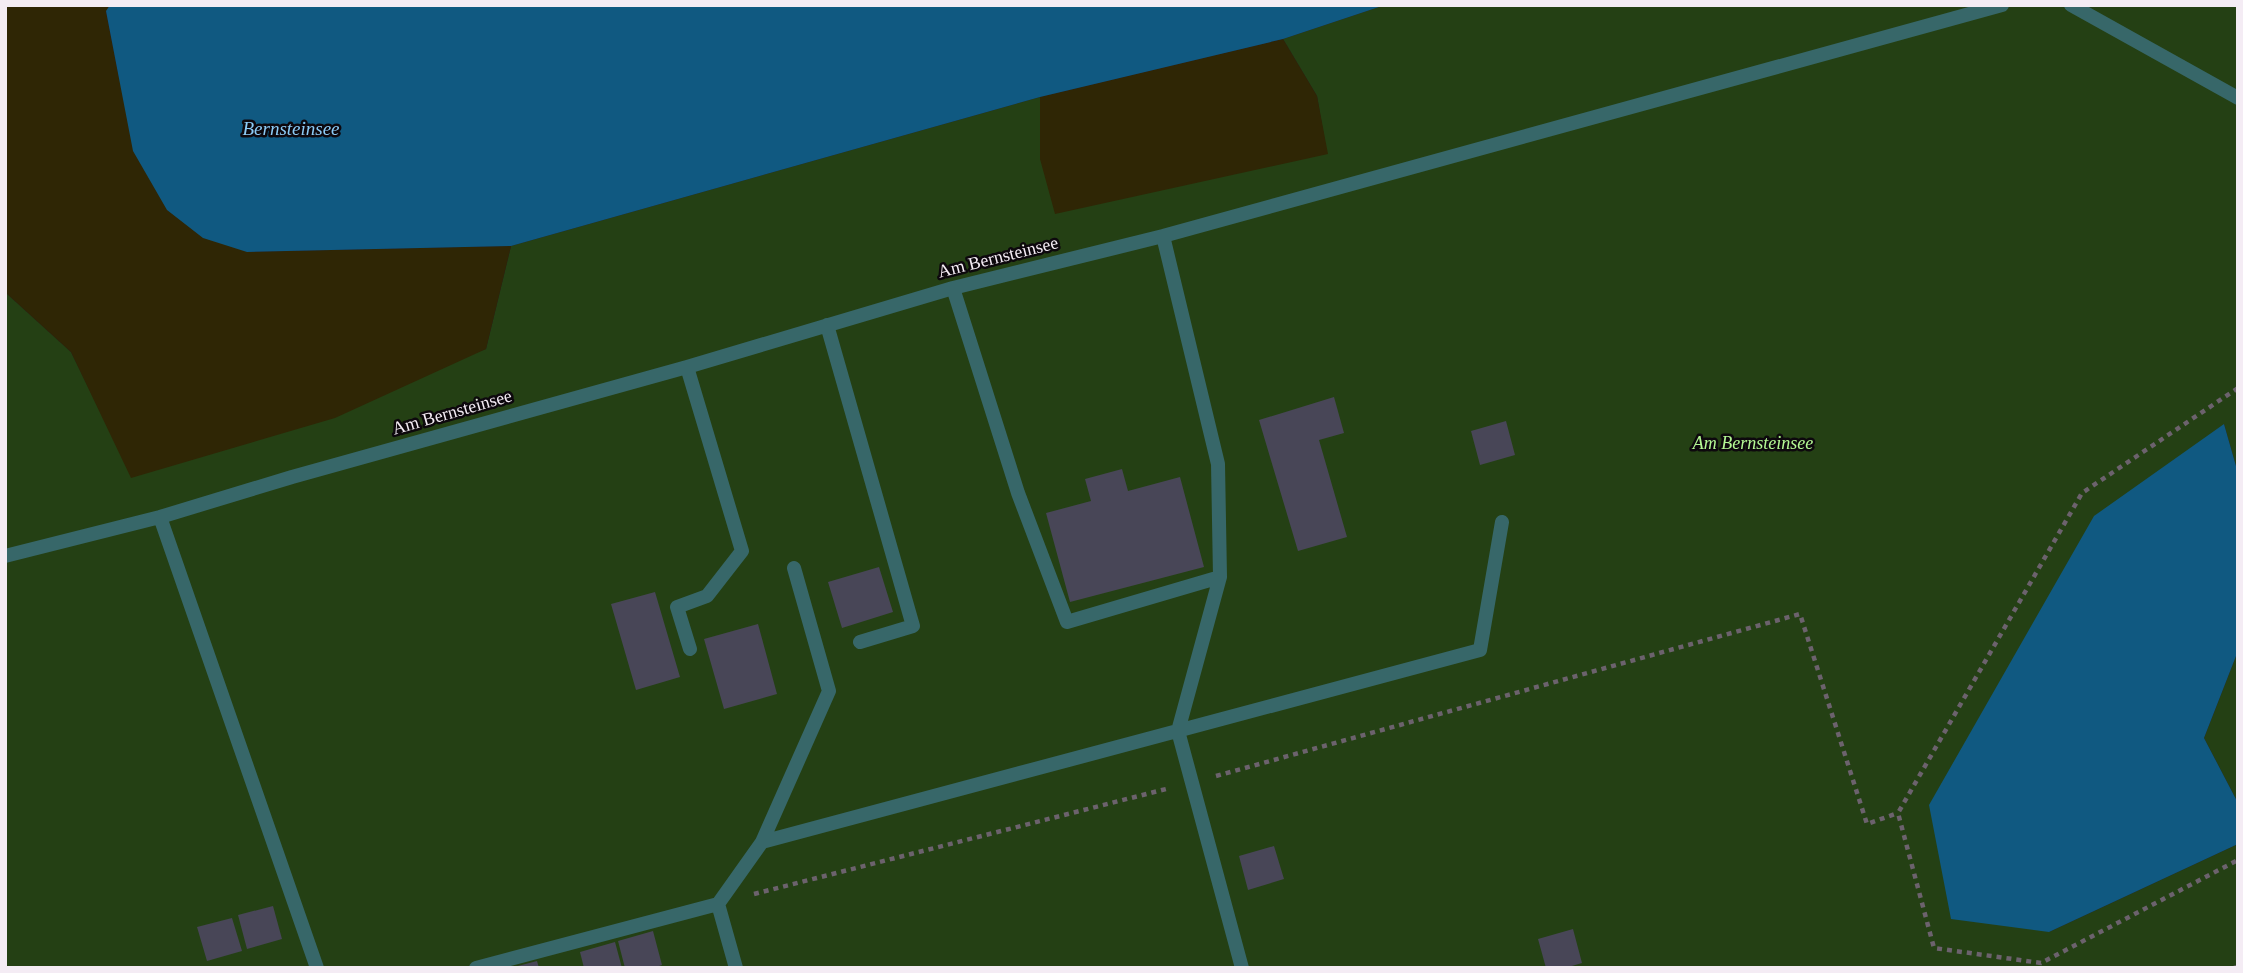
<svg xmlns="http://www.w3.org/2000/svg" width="2243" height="973" viewBox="0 0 2243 973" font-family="Georgia,serif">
	<rect width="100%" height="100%" fill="#271b28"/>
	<path fill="#244014" d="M 1385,5 L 2238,5 L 2238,473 L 2224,424 L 2049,932 L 2238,844 L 2238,968 L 5,968 L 5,292 L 71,352 L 132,477 L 486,349 L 511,246 L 1040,97 L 1040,159 L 1327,154 L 1317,96 L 1283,39 Z
		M 2238,651 L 2238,803 L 2204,738 Z"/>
	<path fill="#2f2605" d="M 5,5 L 110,5 L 106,12 L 119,78 L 247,252 L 511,246 L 486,349 L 335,418 L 131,478 L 71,352 L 5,292 Z
		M 1283,39 L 1317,96 L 1328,154 L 1055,214 L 1040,159 L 1040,97 Z"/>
	<path fill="#105981" d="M 110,5 L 1385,5 L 1283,39 L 1040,97 L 511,246 L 247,252 L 203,238 L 167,210 L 133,151 L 106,11 Z
		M 2224,424 L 2238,473 L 2238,651 L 2204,738 L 2238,803 L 2238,844 L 2049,932 L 1951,919 L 1929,805 L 2094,516 Z"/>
	<path fill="#484657" d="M 1334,397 L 1344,433 L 1319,440 L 1347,537 L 1298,551 L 1259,420 Z
		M 1506,421 L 1515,455 L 1480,465 L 1471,431 Z
		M 1122,469 L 1128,491 L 1180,477 L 1204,567 L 1070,602 L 1046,513 L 1091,501 L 1085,479 Z
		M 879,567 L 893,612 L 842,628 L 828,582 Z
		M 655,592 L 680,677 L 636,690 L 611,604 Z
		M 758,624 L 777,694 L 724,709 L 704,639 Z
		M 1274,846 L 1284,879 L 1248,890 L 1239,856 Z
		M 273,906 L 282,939 L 247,949 L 238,915 Z
		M 232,918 L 242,951 L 207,961 L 197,927 Z
		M 1573,929 L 1582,963 L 1565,968 L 1546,968 L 1538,939 Z
		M 653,931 L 662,965 L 653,968 L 625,968 L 618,941 Z
		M 615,942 L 622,968 L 584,968 L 580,952 Z
		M 537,961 L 539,968 L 514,968 L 514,967 Z"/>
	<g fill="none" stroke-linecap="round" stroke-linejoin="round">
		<path stroke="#6c626d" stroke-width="4.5" stroke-dasharray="5 5" stroke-linecap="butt" d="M 2238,388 L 2082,493 L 1898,813 L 1934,948 L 2041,963 L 2238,860
			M 1216,776 L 1800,614 L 1867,824 L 1898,813
			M 754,894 L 1170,788
			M 2234,968 L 2238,967"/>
		<path stroke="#376769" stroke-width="14" d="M 2071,5 L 2238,98
			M 953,288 L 1018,493 L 1067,622 L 1220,577 L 1218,464 L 1163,236
			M 827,325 L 913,626 L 860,642
			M 687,367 L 742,551 L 707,596 L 677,607 L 690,649
			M 160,517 L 317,968
			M 5,556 L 160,517 L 292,477 L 687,367 L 953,288 L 1163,236 L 2002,5
			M 1220,577 L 1178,731 L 1242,968
			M 762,842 L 1480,650 L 1502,522
			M 476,968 L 718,904
			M 736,968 L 718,904 L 762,842 L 829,691 L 794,568"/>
	</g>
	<g text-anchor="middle" stroke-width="5" stroke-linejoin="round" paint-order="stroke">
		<g font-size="18" fill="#f4ecf4" stroke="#0d080d">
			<text transform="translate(998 257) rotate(-14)" y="6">Am Bernsteinsee</text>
			<text transform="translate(452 412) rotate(-16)" y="6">Am Bernsteinsee</text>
		</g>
		<g font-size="18" font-style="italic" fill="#b4f994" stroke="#0d080d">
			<text x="1753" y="449">Am Bernsteinsee</text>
		</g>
		<g font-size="19" font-style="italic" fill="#8ccbf6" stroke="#0d080d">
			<text x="291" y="135">Bernsteinsee</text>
		</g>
	</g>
	<rect width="2243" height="973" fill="none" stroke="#f4ecf4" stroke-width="14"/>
</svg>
